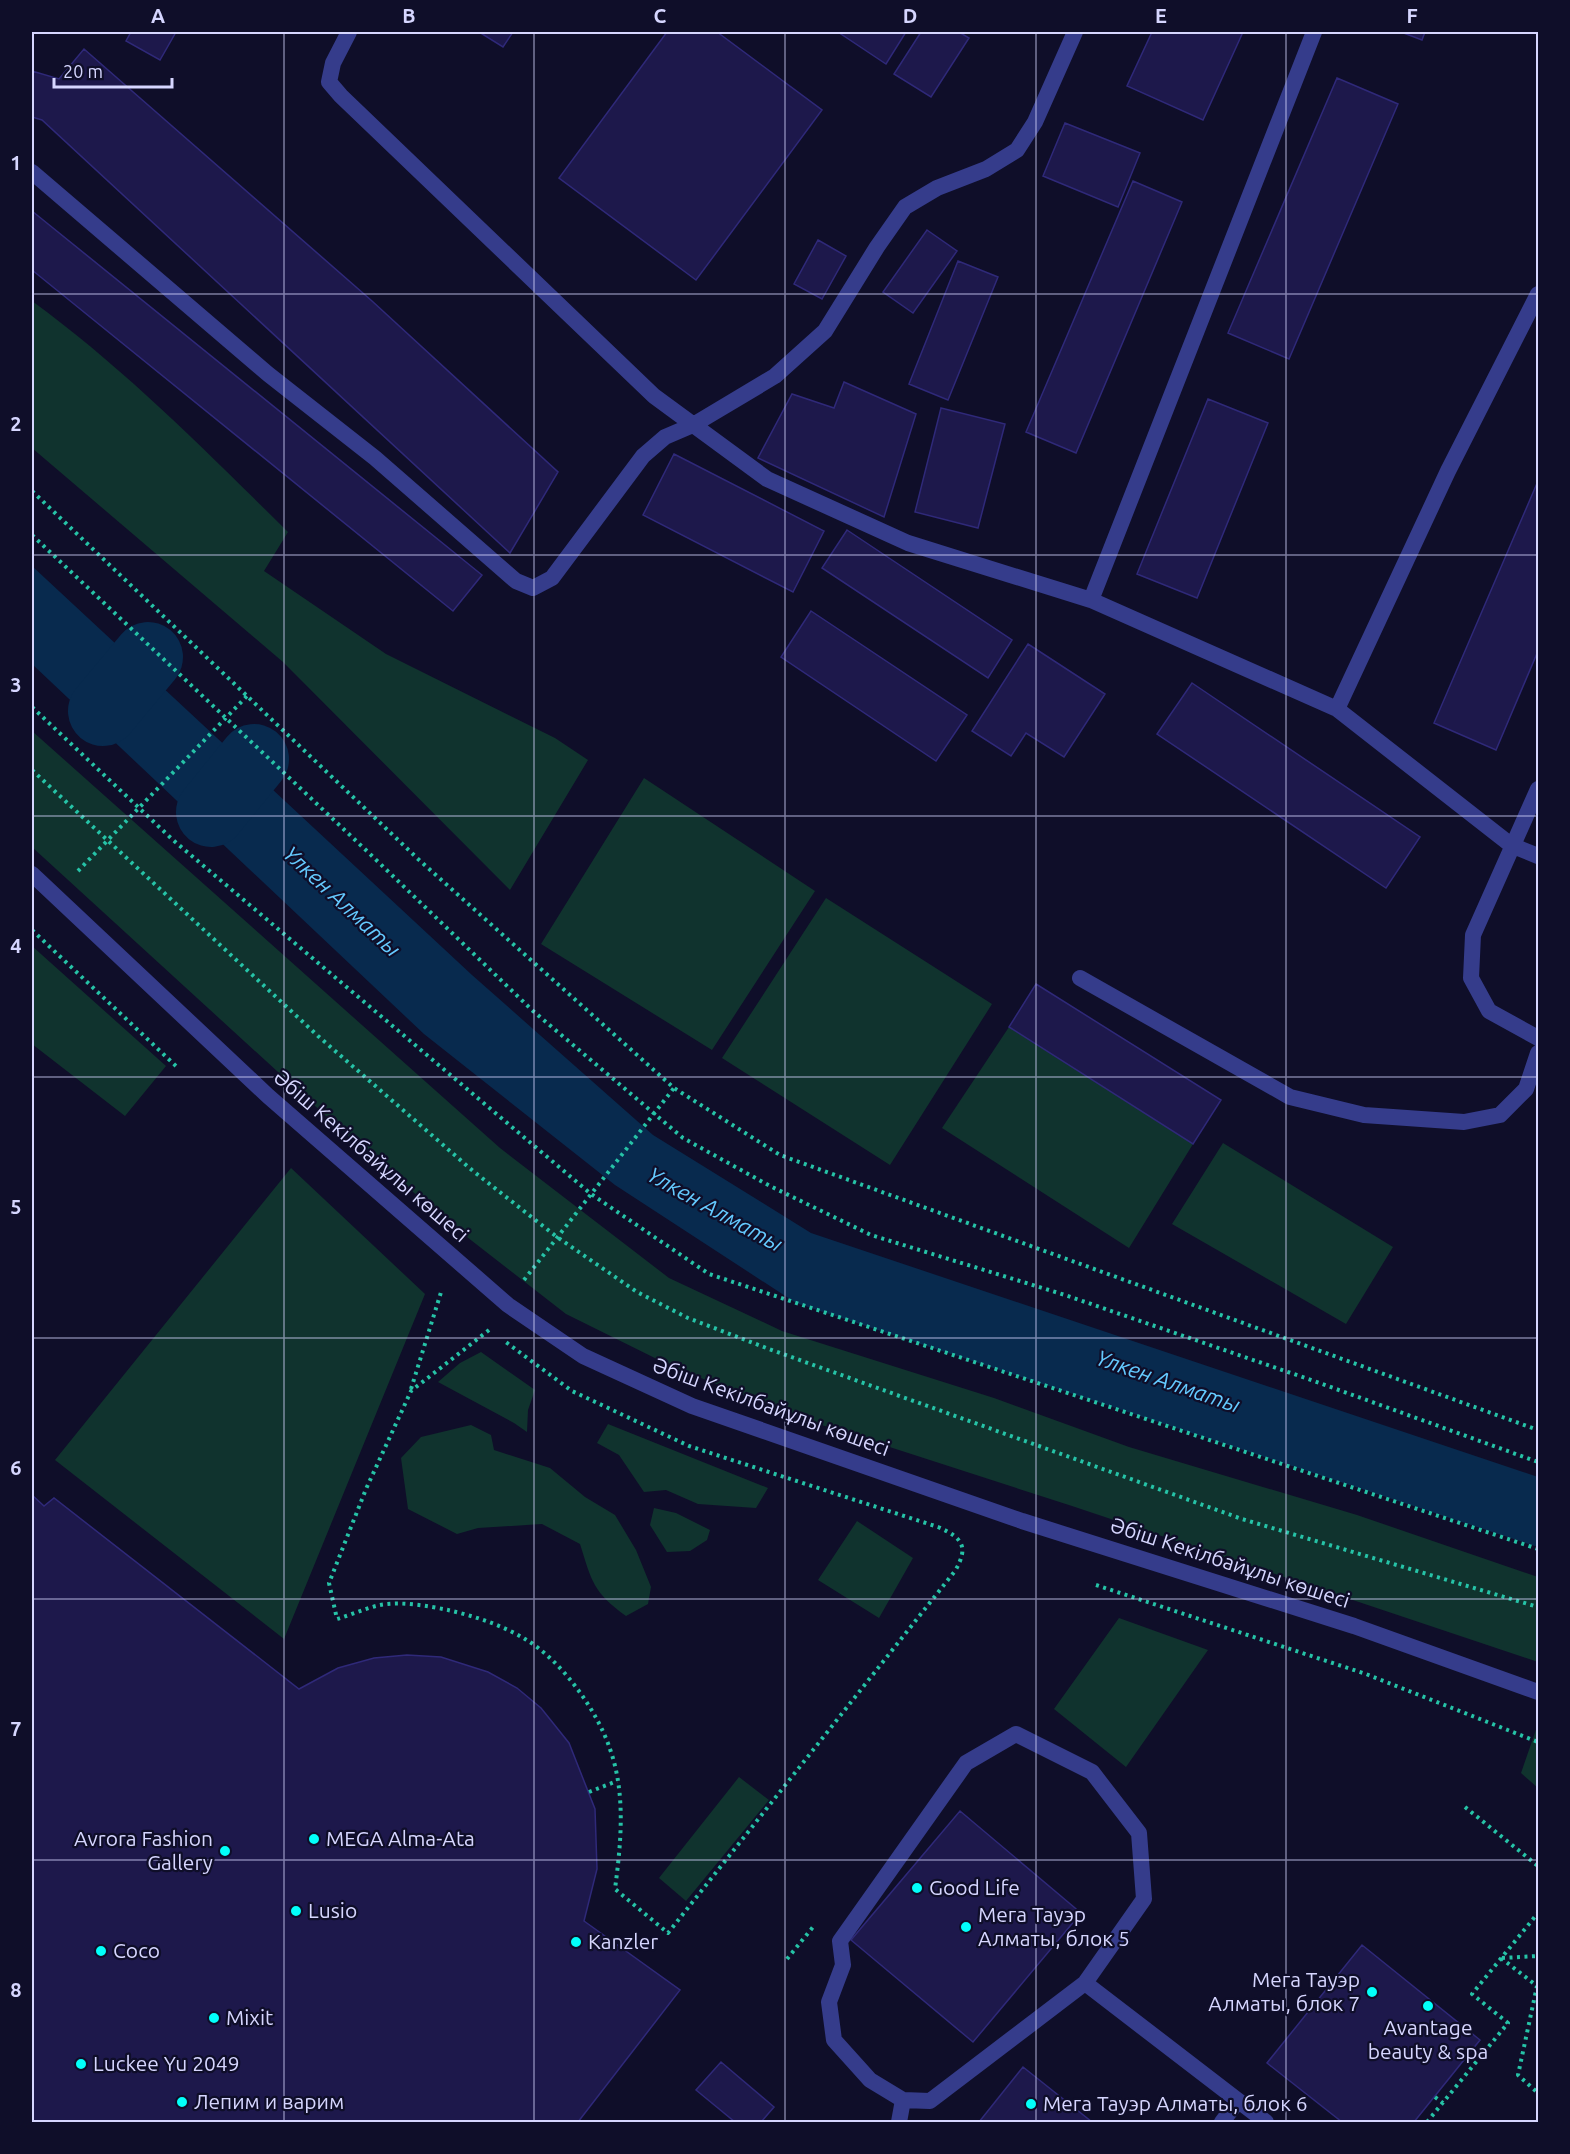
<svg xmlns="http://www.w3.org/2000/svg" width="1570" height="2154" viewBox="0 0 1570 2154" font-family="Ubuntu,sans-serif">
	<rect width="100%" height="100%" fill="#0f0e29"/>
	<path fill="#10332e" d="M 32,301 C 124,368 207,452 288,532 L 264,571 L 386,654 L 555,738 L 588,760 L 510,890 L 283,662 L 32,448 Z
		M 32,731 L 500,1148 L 669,1278 L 782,1331 L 994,1398 L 1129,1447 L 1357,1515 L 1538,1577 L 1538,1662 L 1072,1506 L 803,1419 L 671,1366 L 566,1314 L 458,1230 L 361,1148 L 32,847 Z
		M 644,778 L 815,891 L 712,1050 L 541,944 Z
		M 826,898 L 992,1004 L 890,1165 L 722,1058 Z
		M 32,946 L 166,1066 L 125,1116 L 32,1044 Z
		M 1009,1027 L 1193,1144 L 1129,1248 L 942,1128 Z
		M 1223,1143 L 1393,1247 L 1346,1324 L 1172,1224 Z
		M 291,1168 L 425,1294 L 284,1639 L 55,1460 Z
		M 481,1352 L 535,1390 L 528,1410 L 527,1432 L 514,1423 L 438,1382 L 460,1363 Z
		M 608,1424 L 768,1488 L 756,1508 L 698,1504 L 666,1490 L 644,1492 L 619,1455 L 597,1443 Z
		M 471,1425 L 491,1435 L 494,1450 L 550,1468 L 585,1497 L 615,1515 L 636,1550 L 651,1587 L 648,1604 L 626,1616 C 593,1592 592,1582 580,1544 L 542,1524 L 478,1528 L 457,1534 L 408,1509 L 401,1458 L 421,1437 Z
		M 654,1508 L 676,1513 L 710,1530 L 707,1540 L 690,1551 L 667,1552 L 650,1525 Z
		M 857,1521 L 913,1558 L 879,1618 L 818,1580 Z
		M 1119,1618 L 1208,1650 L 1126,1767 L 1054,1709 Z
		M 1538,1724 L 1538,1788 L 1521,1773 Z
		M 739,1777 L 769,1800 L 686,1901 L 659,1878 Z"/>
	<path fill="#082a4e" d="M 32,566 L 472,975 L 653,1135 L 811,1233 L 1538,1477 L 1538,1547 L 796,1303 L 615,1185 L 424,1034 L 32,664 Z"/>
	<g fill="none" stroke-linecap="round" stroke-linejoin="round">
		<path stroke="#082a4e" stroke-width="70" d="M 103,711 L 148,657
			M 211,812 L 254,759"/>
	</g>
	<path fill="#1d184b" stroke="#2f2979" stroke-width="1.5" d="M 131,32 L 176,32 L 160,60 L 126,41 Z
		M 479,32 L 513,32 L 503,47 Z
		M 667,32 L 717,32 L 822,110 L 696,280 L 559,178 Z
		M 838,32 L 906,32 L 886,64 Z
		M 921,32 L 959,32 L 969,38 L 931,97 L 894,74 Z
		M 1152,32 L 1243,32 L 1203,120 L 1127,86 Z
		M 1401,32 L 1425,32 L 1422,40 Z
		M 84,49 L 372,301 L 558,472 L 510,553 L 42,120 L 32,117 L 32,71 L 59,79 Z
		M 1337,78 L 1398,104 L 1289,359 L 1228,333 Z
		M 1065,123 L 1140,153 L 1118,207 L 1043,176 Z
		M 1133,181 L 1182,202 L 1076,453 L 1026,432 Z
		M 32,211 L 482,575 L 453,611 L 32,270 Z
		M 927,230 L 957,251 L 913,313 L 883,292 Z
		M 818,240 L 846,256 L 822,299 L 794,284 Z
		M 958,261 L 998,277 L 948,400 L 909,384 Z
		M 844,382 L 916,414 L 884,517 L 758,458 L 792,394 L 834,408 Z
		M 1208,399 L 1268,423 L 1197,598 L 1137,574 Z
		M 941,408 L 1005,424 L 978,528 L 915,512 Z
		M 674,454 L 824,531 L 793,592 L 643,515 Z
		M 1538,481 L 1538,651 L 1496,750 L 1434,723 Z
		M 847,530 L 1012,640 L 988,678 L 822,568 Z
		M 811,611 L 967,715 L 936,761 L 781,657 Z
		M 1028,644 L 1105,694 L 1064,757 L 1026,733 L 1011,756 L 972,731 Z
		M 1192,683 L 1420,837 L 1386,888 L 1157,734 Z
		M 1036,984 L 1221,1100 L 1193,1144 L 1009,1027 Z
		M 32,1495 L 44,1506 L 54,1498 L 299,1689 L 338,1668 L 374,1658 L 407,1655 L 441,1657 L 488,1672 L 517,1688 L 541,1708 L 569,1743 L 595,1809 L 597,1869 L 584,1921 L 680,1990 L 578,2122 L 32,2122 Z
		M 960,1811 L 1081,1913 L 973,2042 L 851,1940 Z
		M 1362,1945 L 1480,2040 L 1414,2122 L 1342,2122 L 1267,2063 Z
		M 721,2062 L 774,2107 L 761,2122 L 735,2122 L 696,2090 Z
		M 1023,2067 L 1092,2122 L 979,2122 Z"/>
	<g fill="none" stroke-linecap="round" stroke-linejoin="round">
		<path stroke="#26c3a7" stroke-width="4" stroke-dasharray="3 4.5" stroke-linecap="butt" d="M 32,491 L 417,858 L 674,1088 L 780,1155 L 1538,1430
			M 32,535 L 370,854 L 533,1011 L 683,1138 L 770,1186 L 871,1235 L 1065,1295 L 1314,1381 L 1538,1462
			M 32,707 L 173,840 L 591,1194 L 709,1274 L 1538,1549
			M 32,770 L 318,1036 L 473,1171 L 557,1237 L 637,1292 L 688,1318 L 769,1349 L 1242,1519 L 1538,1607
			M 78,871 L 247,696
			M 32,930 L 177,1067
			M 524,1280 L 674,1088
			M 489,1330 L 411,1391 L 366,1489 L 329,1583 L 337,1619 C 351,1615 366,1608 380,1605 C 401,1601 428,1606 448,1610 C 474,1616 502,1625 525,1639 C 561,1660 597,1710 610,1749 C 626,1794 621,1843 615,1889 L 668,1933 L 955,1571 C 969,1547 963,1538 938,1527 L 689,1446 L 572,1391 L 503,1340
			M 411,1389 L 442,1289
			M 1096,1585 L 1366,1674 L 1538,1742
			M 589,1792 L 617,1781
			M 1465,1807 L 1538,1866
			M 1501,1958 L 1537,1986 L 1518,2075 L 1538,2093
			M 1502,1958 L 1538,1956
			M 787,1959 L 813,1927
			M 1435,2097 L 1443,2103
			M 1427,2122 L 1508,2023 L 1472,1994 L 1538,1913"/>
		<path stroke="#353c8b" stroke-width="16" d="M 349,32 L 333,63 L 329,82 L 341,96 L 654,396 L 767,479 L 908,543 L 1091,600 L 1337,709 L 1511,845 L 1538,856
			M 32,172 L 268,374 L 375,458 L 516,581 L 533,588 L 552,578 L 643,456 L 665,437 L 693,425 L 775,376 L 825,331 L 877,247 L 905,207 L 937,188 L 986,169 L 1017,150 L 1035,122 L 1075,32
			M 1091,600 L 1314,32
			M 1337,709 L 1448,471 L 1538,294
			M 1538,789 L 1473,935 L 1471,978 L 1489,1011 L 1538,1038
			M 1080,978 L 1290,1097 L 1364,1115 L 1464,1122 L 1500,1115 L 1526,1089 L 1538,1053
			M 1085,1983 L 1144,1899 L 1139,1833 L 1092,1772 L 1016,1734 L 966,1763 L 840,1941 L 843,1965 L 829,2002 L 834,2040 L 870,2080 L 903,2100 L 930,2101 L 1085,1983 L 1266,2122
			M 899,2122 L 903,2100
			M 1222,2122 L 1238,2101"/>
		<path stroke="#353c8b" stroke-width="16" d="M 32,874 L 268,1096 L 508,1305 L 583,1356 L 692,1406 L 1022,1521 L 1354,1626 L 1538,1692"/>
	</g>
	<path fill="none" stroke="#d6d6ff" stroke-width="1.5" stroke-opacity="0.55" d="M 284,32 L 284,2122M 534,32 L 534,2122M 785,32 L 785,2122M 1036,32 L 1036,2122M 1286,32 L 1286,2122M 32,294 L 1538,294M 32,555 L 1538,555M 32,816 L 1538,816M 32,1077 L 1538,1077M 32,1338 L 1538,1338M 32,1599 L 1538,1599M 32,1860 L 1538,1860"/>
	<g fill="#02fffa" stroke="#0f0e29" stroke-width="2">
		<circle cx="314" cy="1839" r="6"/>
		<circle cx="225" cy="1851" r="6"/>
		<circle cx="917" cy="1888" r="6"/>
		<circle cx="296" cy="1911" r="6"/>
		<circle cx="966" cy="1927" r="6"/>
		<circle cx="576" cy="1942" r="6"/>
		<circle cx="101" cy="1951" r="6"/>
		<circle cx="1372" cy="1992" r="6"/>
		<circle cx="1428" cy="2006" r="6"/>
		<circle cx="214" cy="2018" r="6"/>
		<circle cx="81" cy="2064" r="6"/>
		<circle cx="182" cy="2102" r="6"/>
		<circle cx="1031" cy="2104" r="6"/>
	</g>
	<g text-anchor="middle" stroke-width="4.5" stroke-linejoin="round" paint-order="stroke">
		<g font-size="21" fill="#d6d6ff" stroke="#0f0e29">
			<text transform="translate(371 1156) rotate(41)" y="7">Әбіш Кекілбайұлы көшесі</text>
			<text transform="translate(771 1407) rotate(20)" y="7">Әбіш Кекілбайұлы көшесі</text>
			<text transform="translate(1230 1563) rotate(18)" y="7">Әбіш Кекілбайұлы көшесі</text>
		</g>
		<g font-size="21" fill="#d6d6ff" stroke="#0f0e29" text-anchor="start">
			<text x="213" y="1846" text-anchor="end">Avrora Fashion<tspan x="213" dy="24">Gallery</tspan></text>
			<text x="326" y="1846">MEGA Alma-Ata</text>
			<text x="929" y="1895">Good Life</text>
			<text x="308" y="1918">Lusio</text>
			<text x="978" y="1922">Мега Тауэр<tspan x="978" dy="24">Алматы, блок 5</tspan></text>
			<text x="588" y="1949">Kanzler</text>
			<text x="113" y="1958">Сосо</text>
			<text x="1360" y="1987" text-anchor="end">Мега Тауэр<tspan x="1360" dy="24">Алматы, блок 7</tspan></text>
			<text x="226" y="2025">Mixit</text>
			<text x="1428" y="2035" text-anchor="middle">Avantage<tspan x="1428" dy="24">beauty &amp; spa</tspan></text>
			<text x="93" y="2071">Luckee Yu 2049</text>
			<text x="194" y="2109">Лепим и варим</text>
			<text x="1043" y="2111">Мега Тауэр Алматы, блок 6</text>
		</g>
		<g font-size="22" font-style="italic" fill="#64caff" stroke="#0f0e29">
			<text transform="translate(342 901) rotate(43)" y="8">Үлкен Алматы</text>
			<text transform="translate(715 1209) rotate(29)" y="8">Үлкен Алматы</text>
			<text transform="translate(1168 1381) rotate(19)" y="8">Үлкен Алматы</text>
		</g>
	</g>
	<rect width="1570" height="2154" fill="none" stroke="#0f0e29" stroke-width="66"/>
	<path d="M54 78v9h118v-9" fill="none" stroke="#d6d6ff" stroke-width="3"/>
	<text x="63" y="78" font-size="18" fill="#d6d6ff" stroke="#0f0e29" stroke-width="4.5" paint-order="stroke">20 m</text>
	<rect x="33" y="33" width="1504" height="2088" fill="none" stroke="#d6d6ff" stroke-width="2"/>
	<g font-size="20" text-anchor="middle" font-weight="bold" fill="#d6d6ff">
		<text x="158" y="23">A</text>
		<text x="409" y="23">B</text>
		<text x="660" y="23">C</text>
		<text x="910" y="23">D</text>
		<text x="1161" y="23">E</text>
		<text x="1412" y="23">F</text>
		<text x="16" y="170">1</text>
		<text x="16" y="431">2</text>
		<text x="16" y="692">3</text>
		<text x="16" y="953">4</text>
		<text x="16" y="1214">5</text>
		<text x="16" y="1475">6</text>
		<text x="16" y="1736">7</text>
		<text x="16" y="1997">8</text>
	</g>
</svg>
